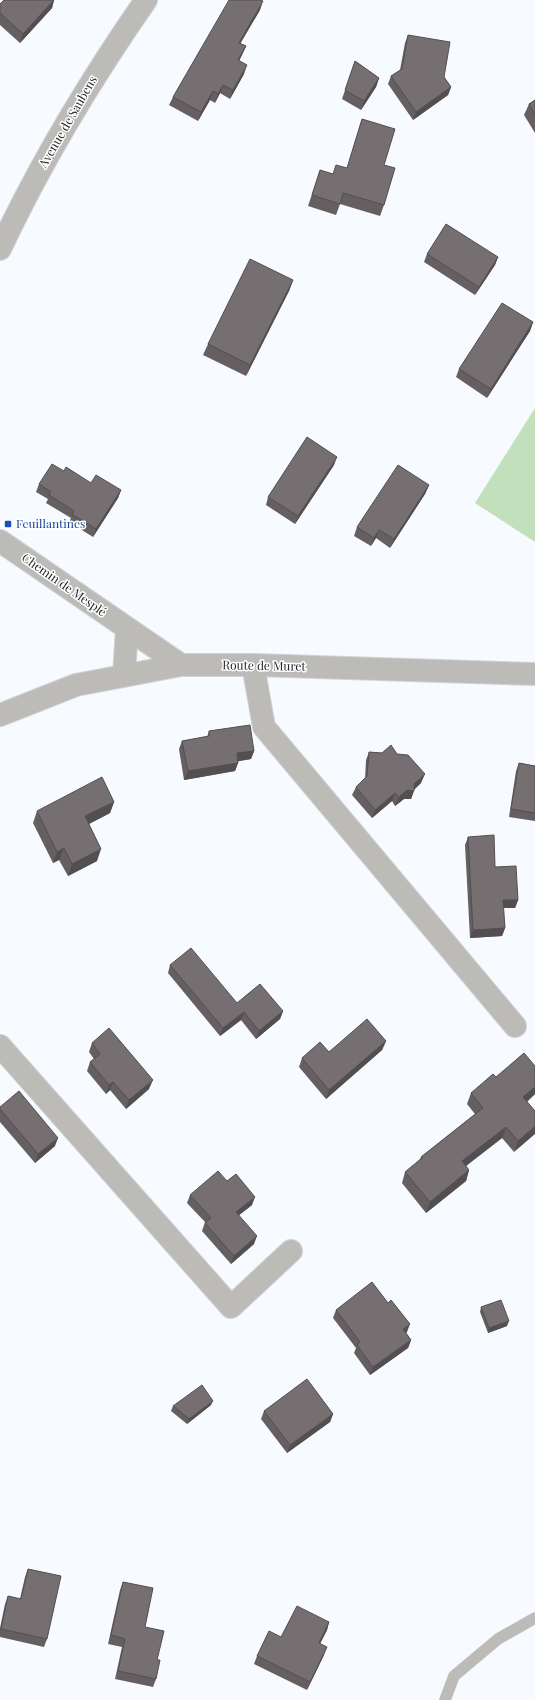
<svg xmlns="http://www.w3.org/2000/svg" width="535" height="1700" viewBox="0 0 535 1700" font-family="'Playfair Display',serif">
	<rect width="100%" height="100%" fill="#f7fafe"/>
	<path fill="#c2e0bb" d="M 535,408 L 535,542 L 475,503 Z"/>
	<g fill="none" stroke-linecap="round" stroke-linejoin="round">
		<defs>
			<path id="service" d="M 445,1700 L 454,1676 L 498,1639 L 535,1618"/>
			<path id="minor" d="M 253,665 L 264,727 L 515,1026
				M 0,1046 L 231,1307 L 291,1251"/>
			<path id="tertiary" d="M 0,249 C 41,162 91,79 146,0
				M 0,541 L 181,665
				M 124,675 L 127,628
				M 0,715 L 76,685 L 181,665 L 253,665 L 535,674"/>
		</defs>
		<use href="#service" stroke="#d1d3d7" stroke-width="12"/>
		<use href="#minor" stroke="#d1d3d7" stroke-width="24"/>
		<use href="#tertiary" stroke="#d1d3d7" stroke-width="24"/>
		<use href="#service" stroke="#bcbbb7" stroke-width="11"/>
		<use href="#minor" stroke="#bcbbb7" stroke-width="22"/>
		<use href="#tertiary" stroke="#bcbbb7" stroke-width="22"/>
	</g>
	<path fill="#655f62" d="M 4,0 L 54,0 L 52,8 L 20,43 L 0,25 L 0,4 Z
		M 260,10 L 240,43 L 246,46 L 242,55 L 239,61 L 244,74 L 230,99 L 220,93 L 215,103 L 210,100 L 198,121 L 169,105 L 173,97 Z
		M 408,35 L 444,77 L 451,87 L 448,95 L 413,120 L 388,84 L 391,76 L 400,70 L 405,43 Z
		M 355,61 L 379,78 L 376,87 L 361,110 L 342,99 Z
		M 535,100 L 535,133 L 524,115 L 529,104 Z
		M 362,119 L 384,165 L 384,205 L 380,216 L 340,204 L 336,215 L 308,206 L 320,170 L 333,174 L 347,168 Z
		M 427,254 L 498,257 L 495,265 L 475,295 L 424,262 Z
		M 293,280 L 289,291 L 246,376 L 203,355 L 208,344 Z
		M 533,322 L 530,331 L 487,398 L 456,377 L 459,369 Z
		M 334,465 L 295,524 L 266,505 L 268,497 Z
		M 64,471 L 91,483 L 121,490 L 118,498 L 93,537 L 69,522 L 71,518 L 46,503 L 48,499 L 36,492 L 39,484 Z
		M 429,485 L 425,494 L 390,548 L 376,538 L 371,546 L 354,536 L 357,527 Z
		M 209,731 L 254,751 L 251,759 L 238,761 L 238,763 L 235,771 L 184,780 L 179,749 L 182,741 L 207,737 Z
		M 369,752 L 397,754 L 421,783 L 414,790 L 411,799 L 404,799 L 395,806 L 392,801 L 372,818 L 352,795 L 356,787 L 365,779 L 366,760 Z
		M 519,763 L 535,766 L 535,821 L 509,817 L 516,771 Z
		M 114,802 L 110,813 L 89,824 L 97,861 L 68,876 L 59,860 L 53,863 L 33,823 L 37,811 Z
		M 468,837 L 495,867 L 518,900 L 515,908 L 503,908 L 505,928 L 502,936 L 470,938 L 465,845 Z
		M 170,965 L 237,1003 L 283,1011 L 280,1019 L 256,1039 L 241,1020 L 220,1036 L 168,973 Z
		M 386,1041 L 382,1050 L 326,1099 L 299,1067 L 302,1058 Z
		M 92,1043 L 149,1089 L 126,1109 L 110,1090 L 106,1094 L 87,1071 L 90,1062 L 94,1059 L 89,1052 Z
		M 535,1066 L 535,1094 L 527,1102 L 535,1111 L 514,1152 L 502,1138 L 466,1166 L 469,1170 L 466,1181 L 426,1213 L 402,1183 L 405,1172 L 419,1161 L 421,1157 L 475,1114 L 467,1104 L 471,1093 L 496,1077 Z
		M 0,1107 L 55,1146 L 35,1163 L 0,1122 Z
		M 227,1181 L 252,1205 L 239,1215 L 254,1244 L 231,1264 L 202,1231 L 205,1222 L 187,1203 L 190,1195 Z
		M 481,1307 L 507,1326 L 488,1333 L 480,1312 Z
		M 336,1310 L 407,1332 L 406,1333 L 411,1340 L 408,1348 L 370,1375 L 354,1353 L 356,1348 L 333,1318 Z
		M 211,1405 L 187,1424 L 171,1411 L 173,1406 Z
		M 264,1411 L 333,1414 L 330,1422 L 287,1453 L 261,1419 Z
		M 28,1569 L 47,1639 L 44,1647 L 0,1637 L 0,1628 L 5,1604 L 8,1596 L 20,1599 L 25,1577 Z
		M 123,1582 L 145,1627 L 157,1660 L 156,1679 L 153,1687 L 115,1679 L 122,1647 L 108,1644 L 120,1590 Z
		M 329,1622 L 327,1630 L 320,1644 L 324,1655 L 307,1690 L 254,1664 L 257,1656 L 281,1637 Z"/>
	<path fill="#534e50" d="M 54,0 L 52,8 L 20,43 L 23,34 Z
		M 263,1 L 260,10 L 236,51 L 239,43 Z
		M 246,46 L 242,55 L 235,68 L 238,60 Z
		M 247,65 L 244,74 L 230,99 L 233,90 Z
		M 379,78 L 376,87 L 361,110 L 364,101 Z
		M 223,85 L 220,93 L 215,103 L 218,94 Z
		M 451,87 L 448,95 L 413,120 L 416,112 Z
		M 213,91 L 210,100 L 198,121 L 201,112 Z
		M 498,257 L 495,265 L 475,295 L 479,287 Z
		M 293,280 L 289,291 L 246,376 L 250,365 Z
		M 533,322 L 530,331 L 487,398 L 491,389 Z
		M 337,457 L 334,465 L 295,524 L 298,516 Z
		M 429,485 L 425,494 L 390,548 L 394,539 Z
		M 121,490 L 118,498 L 93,537 L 96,529 Z
		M 379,530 L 376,538 L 371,546 L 374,538 Z
		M 254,751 L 251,759 L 234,762 L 237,753 Z
		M 238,763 L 235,771 L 184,780 L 188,771 Z
		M 425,774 L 421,783 L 413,790 L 414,791 L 411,799 L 404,799 L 395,806 L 399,797 Z
		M 395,793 L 392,801 L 372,818 L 375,810 Z
		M 114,802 L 110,813 L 81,828 L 85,816 Z
		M 64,848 L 59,860 L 53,863 L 57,852 Z
		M 101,849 L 97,861 L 68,876 L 72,864 Z
		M 503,900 L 518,900 L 515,908 L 500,908 Z
		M 505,928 L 502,936 L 470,938 L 473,930 Z
		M 283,1011 L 280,1019 L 256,1039 L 259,1031 Z
		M 244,1012 L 241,1020 L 220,1036 L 223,1028 Z
		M 386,1041 L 382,1050 L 326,1099 L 329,1090 Z
		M 153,1080 L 149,1089 L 126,1109 L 129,1100 Z
		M 113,1082 L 110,1090 L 106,1094 L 109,1085 Z
		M 535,1087 L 535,1094 L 519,1108 L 523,1097 Z
		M 535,1126 L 535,1134 L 514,1152 L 518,1141 Z
		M 506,1127 L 502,1138 L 458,1172 L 462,1161 Z
		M 58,1138 L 55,1146 L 35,1163 L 38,1154 Z
		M 469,1170 L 466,1181 L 426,1213 L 430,1202 Z
		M 255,1197 L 252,1205 L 233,1220 L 236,1212 Z
		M 257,1236 L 254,1244 L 231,1264 L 234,1256 Z
		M 509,1321 L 507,1326 L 488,1333 L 489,1328 Z
		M 410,1324 L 407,1332 L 400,1337 L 403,1329 Z
		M 411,1340 L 408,1348 L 370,1375 L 373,1367 Z
		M 213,1401 L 211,1405 L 187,1424 L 189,1419 Z
		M 333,1414 L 330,1422 L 287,1453 L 290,1445 Z
		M 329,1622 L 327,1630 L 316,1651 L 319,1643 Z
		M 327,1647 L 324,1655 L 307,1690 L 310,1682 Z"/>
	<path fill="#766f72" stroke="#534e50" d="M 4,0 L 54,0 L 23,34 L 0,13 L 0,4 Z
		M 229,0 L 260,0 L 263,1 L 239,43 L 246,46 L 238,60 L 247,65 L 233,90 L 223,85 L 218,94 L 213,91 L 201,112 L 173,97 Z
		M 408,35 L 450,42 L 444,77 L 451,87 L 416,112 L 391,76 L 402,69 Z
		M 355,61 L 379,78 L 364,101 L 345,90 Z
		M 535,100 L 535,115 L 529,104 Z
		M 362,119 L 395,129 L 384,165 L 395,168 L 384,205 L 343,193 L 340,204 L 312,195 L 320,170 L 333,174 L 336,165 L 347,168 Z
		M 446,224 L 498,257 L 479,287 L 427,254 Z
		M 250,259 L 293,280 L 250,365 L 208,344 Z
		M 502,303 L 533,322 L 491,389 L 459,369 Z
		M 307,437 L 337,457 L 298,516 L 268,497 Z
		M 52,464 L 64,471 L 66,467 L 91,483 L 96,475 L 121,490 L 96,529 L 72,514 L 74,511 L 49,495 L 51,492 L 39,484 Z
		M 398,465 L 429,485 L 394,539 L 379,530 L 374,538 L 357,527 Z
		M 250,725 L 254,751 L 237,753 L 238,763 L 188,771 L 182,741 L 209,736 L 209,731 Z
		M 391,745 L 397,754 L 408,755 L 425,774 L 414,784 L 414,791 L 407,790 L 399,797 L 395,793 L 375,810 L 356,787 L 367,776 L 369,752 L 382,753 Z
		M 519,763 L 535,766 L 535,813 L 511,809 Z
		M 102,777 L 114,802 L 85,816 L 101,849 L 72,864 L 64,848 L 57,852 L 37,811 Z
		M 494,835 L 495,867 L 516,866 L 518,900 L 503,900 L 505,928 L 473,930 L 468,837 Z
		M 191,948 L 237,1003 L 260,984 L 283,1011 L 259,1031 L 244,1012 L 223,1028 L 170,965 Z
		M 367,1019 L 386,1041 L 329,1090 L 302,1058 L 320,1042 L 329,1052 Z
		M 109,1028 L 153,1080 L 129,1100 L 113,1082 L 109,1085 L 90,1062 L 100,1054 L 92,1043 Z
		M 524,1053 L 535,1066 L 535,1087 L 523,1097 L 535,1111 L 535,1126 L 518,1141 L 506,1127 L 462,1161 L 469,1170 L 430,1202 L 405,1172 L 422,1158 L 421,1157 L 483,1108 L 471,1093 L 493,1074 L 496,1077 Z
		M 19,1091 L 58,1138 L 38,1154 L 0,1109 L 0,1107 Z
		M 218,1171 L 227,1181 L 236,1174 L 255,1197 L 236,1212 L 257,1236 L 234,1256 L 205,1223 L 211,1218 L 190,1195 Z
		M 372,1282 L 388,1303 L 391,1300 L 410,1324 L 403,1329 L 411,1340 L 373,1367 L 357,1345 L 360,1342 L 336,1310 Z
		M 501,1300 L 509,1321 L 489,1328 L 481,1307 Z
		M 307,1379 L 333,1414 L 290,1445 L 264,1411 Z
		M 202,1385 L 213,1401 L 189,1419 L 173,1406 Z
		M 28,1569 L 61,1576 L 47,1639 L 1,1629 L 8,1596 L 21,1599 Z
		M 123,1582 L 153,1588 L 145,1627 L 164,1631 L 157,1660 L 160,1660 L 156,1679 L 118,1671 L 125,1639 L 111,1635 Z
		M 297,1606 L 329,1622 L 319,1643 L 327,1647 L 310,1682 L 257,1656 L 269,1631 L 281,1637 Z"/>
	<rect fill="#1a4fb4" stroke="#fff" stroke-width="1.5" x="4" y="520" width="8" height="8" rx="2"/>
	<g text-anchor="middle" stroke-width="3" stroke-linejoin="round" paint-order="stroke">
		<g font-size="12" fill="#232427" stroke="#fff">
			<text transform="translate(68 122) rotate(-60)" y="4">Avenue de Saubens</text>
			<text transform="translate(64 585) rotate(35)" y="4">Chemin de Mesplé</text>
			<text transform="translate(264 666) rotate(1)" y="4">Route de Muret</text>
		</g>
		<g font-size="12" fill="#164399" stroke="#fff" text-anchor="start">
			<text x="16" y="528">Feuillantines</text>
		</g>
	</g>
</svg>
